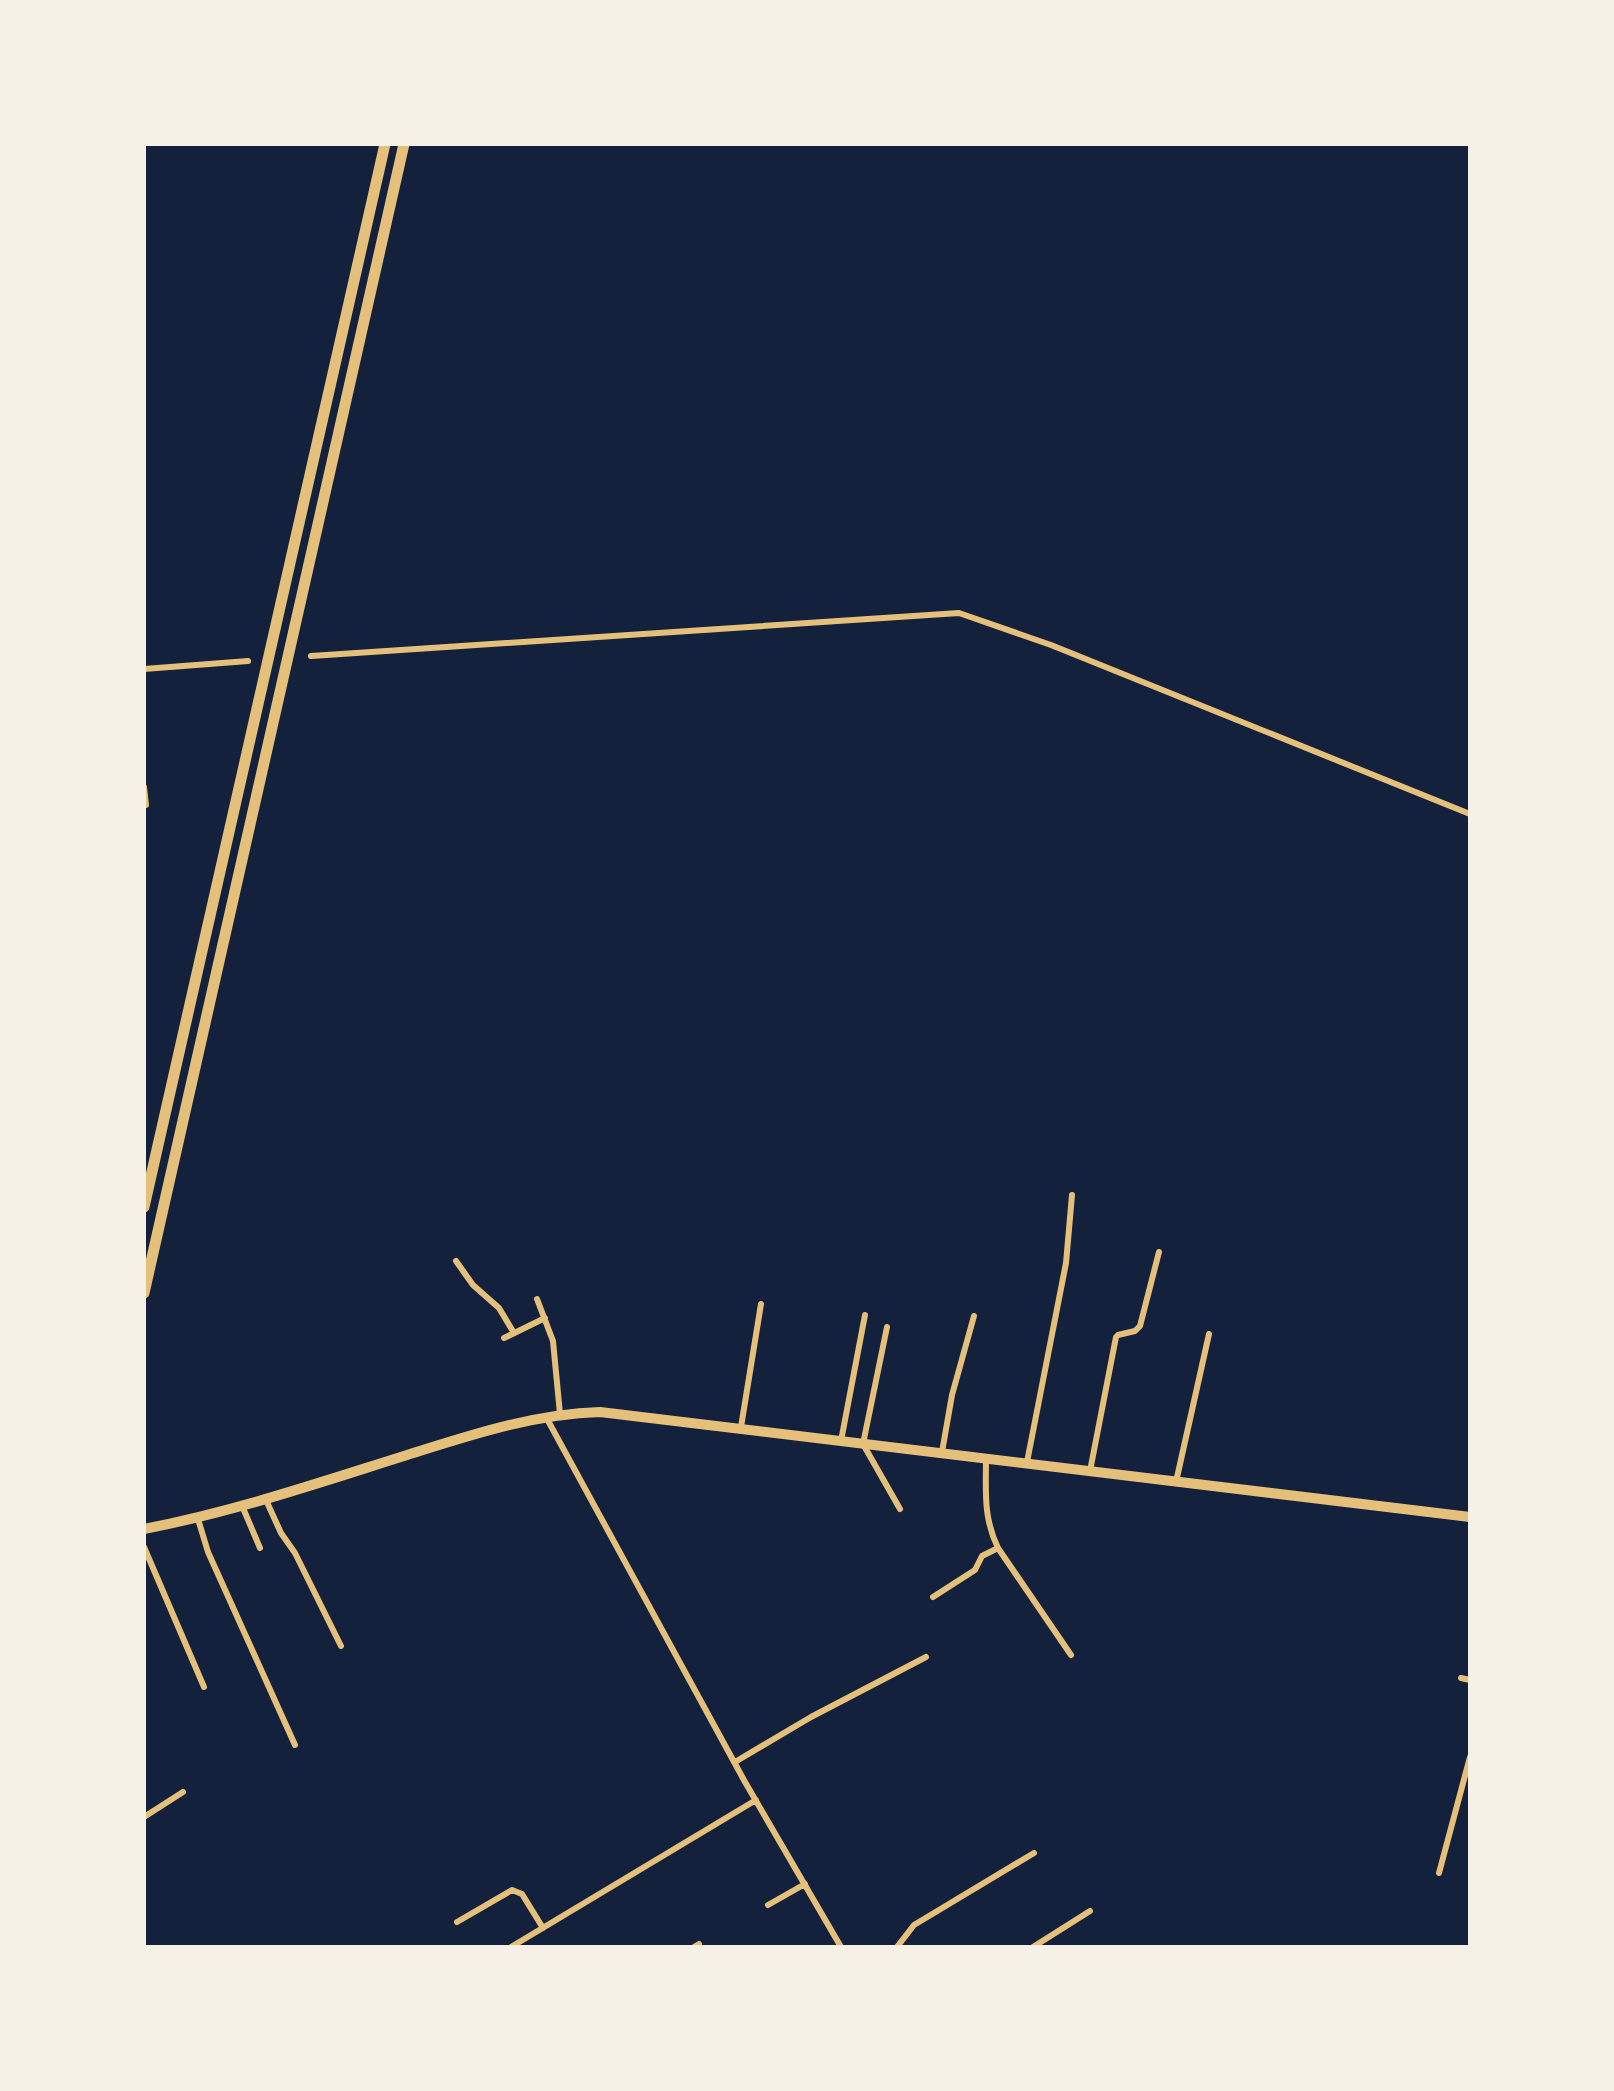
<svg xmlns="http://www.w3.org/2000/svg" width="1614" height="2091" viewBox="0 0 1614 2091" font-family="Signika,sans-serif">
	<rect width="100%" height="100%" fill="#14213d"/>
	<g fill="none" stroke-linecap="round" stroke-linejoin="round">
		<path stroke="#e5c07b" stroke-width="6" d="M 311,656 L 959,613 L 1051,645 L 1470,814
			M 144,669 L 248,661
			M 144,787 L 146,805
			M 456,1261 L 473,1285 L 499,1308 L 514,1333
			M 537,1299 L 553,1341 L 560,1414
			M 887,1327 L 863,1444 L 900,1509
			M 504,1338 L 545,1318
			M 546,1417 L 745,1782 L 841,1947
			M 741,1427 L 761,1304
			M 841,1441 L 865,1315
			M 942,1452 L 952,1395 L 974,1316
			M 986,1458 C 986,1491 983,1517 998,1548 L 1071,1655
			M 1027,1462 L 1066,1263 L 1072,1195
			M 1090,1471 L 1116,1337 L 1118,1335 L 1135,1331 L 1140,1326 L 1159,1252
			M 1176,1482 L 1209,1334
			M 266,1500 L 281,1533 L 295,1553 L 341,1646
			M 243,1508 L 260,1548
			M 198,1519 L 208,1552 L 295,1745
			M 144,1547 L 204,1687
			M 933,1597 L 975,1570 L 982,1556 L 998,1548
			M 1461,1678 L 1470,1680
			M 735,1762 L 811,1717 L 926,1657
			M 144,1817 L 183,1792
			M 1439,1873 L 1470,1757
			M 768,1905 L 805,1884
			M 457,1922 L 512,1890 L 522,1894 L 543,1928
			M 511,1947 L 756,1800
			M 694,1947 L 699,1944
			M 897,1947 L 914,1925 L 1034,1853
			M 1033,1947 L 1090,1911"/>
		<path stroke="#e5c07b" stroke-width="10" d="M 144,1529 C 233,1512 318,1483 404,1456 C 468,1436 532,1414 600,1412 L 1470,1517"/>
		<path stroke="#e5c07b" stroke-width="11" d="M 144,1207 L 385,144
			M 144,1293 L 404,144"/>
	</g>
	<rect width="1614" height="2091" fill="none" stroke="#f6f1e7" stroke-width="292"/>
</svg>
